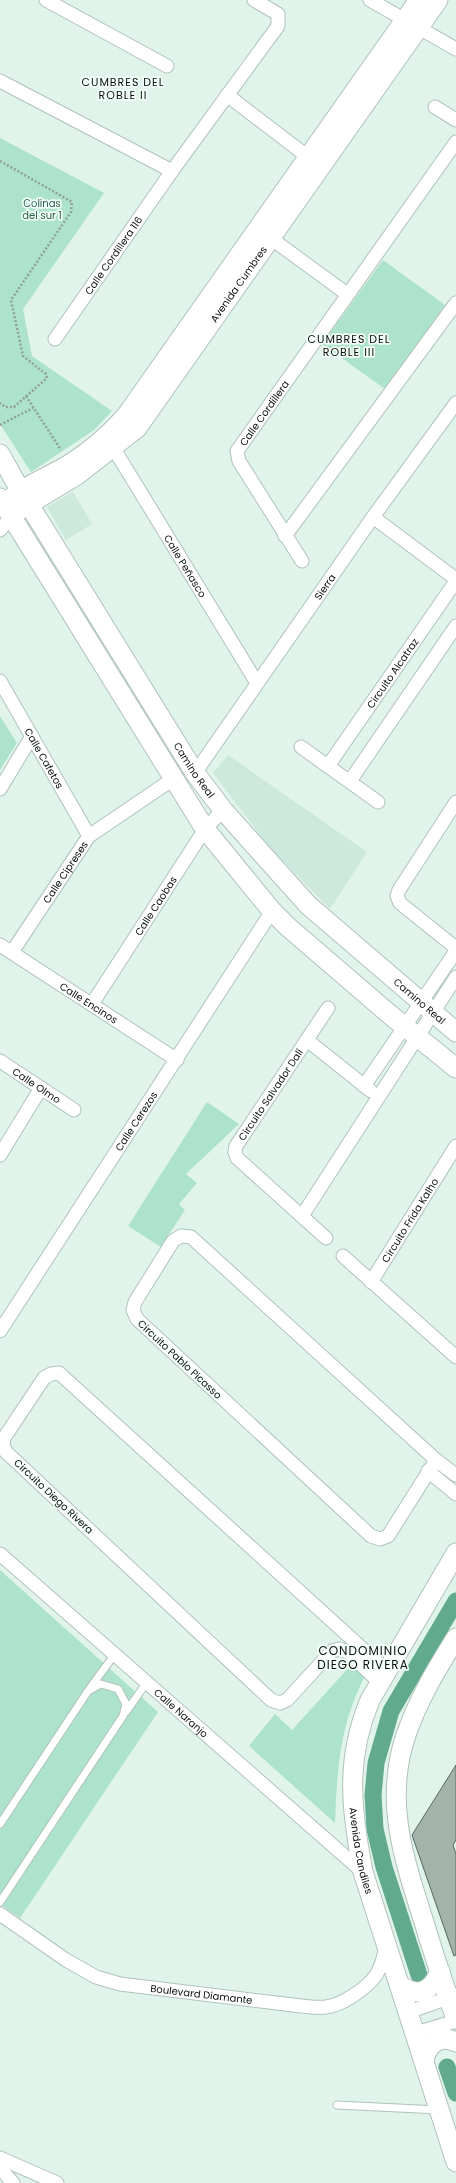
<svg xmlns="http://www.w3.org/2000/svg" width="456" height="2183" viewBox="0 0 456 2183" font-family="Poppins,sans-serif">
	<rect width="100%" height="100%" fill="#e1f4eb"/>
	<path fill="#cde8dc" d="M 73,492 L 92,524 L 66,540 L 47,507 Z
		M 228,755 L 367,852 L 330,909 L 270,848 L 213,773 Z"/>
	<path fill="#ade3cc" d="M 0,138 L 104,193 L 23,309 L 32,356 L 112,411 L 94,430 L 31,472 L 0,424 Z
		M 383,260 L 445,305 L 385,389 L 322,344 Z
		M 0,716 L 17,743 L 0,770 Z
		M 207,1102 L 239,1124 L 186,1174 L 197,1183 L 179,1204 L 185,1210 L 161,1247 L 128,1226 Z
		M 0,1570 L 158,1712 L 20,1918 L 0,1904 Z
		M 352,1664 L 366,1674 C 340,1723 337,1769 335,1823 L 249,1746 L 275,1714 L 292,1730 Z"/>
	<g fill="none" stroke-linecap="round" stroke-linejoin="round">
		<path stroke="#61aa8e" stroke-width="17" d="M 419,1975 L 384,1867 L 375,1829 L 373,1795 L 376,1763 L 391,1711 L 456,1601
			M 447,2067 L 456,2093"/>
	</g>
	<path fill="#a2b3ab" stroke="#596962" d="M 456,1765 L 456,1840 L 453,1845 L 456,1854 L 456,1955 L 454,1956 L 412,1835 Z"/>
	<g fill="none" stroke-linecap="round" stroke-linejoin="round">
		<defs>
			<path id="lane" d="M 90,1688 L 115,1654
				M 126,1712 L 147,1682
				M 0,1824 L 88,1691 L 101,1684 L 118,1689 L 126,1704 L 123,1716 L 0,1902
				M 337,2105 L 439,2110"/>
			<g id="street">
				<path d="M 46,0 L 167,66"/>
				<path d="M 370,0 L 456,49"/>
				<path d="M 0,81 L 172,171"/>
				<path d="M 227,95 L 308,157"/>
				<path d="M 435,107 L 456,120"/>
				<path d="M 265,234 L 347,294"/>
				<path id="s1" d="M 55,339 L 172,171 L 278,26 L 278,14 L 254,0"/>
				<path id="s2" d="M 114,449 L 257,683"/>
				<path d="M 373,517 L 456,579"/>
				<path d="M 0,530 L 12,516"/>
				<path d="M 285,536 L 456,303"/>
				<path id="s3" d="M 302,561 L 239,461 L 237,451 L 456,142"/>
				<path id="s4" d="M 0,681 L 89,836"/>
				<path d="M 301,747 L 378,802"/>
				<path id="s5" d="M 328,766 L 456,581"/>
				<path id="s6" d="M 195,773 L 373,517 L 456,403"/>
				<path d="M 350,781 L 456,626"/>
				<path d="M 0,789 L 32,736"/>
				<path d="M 456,802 L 399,890 L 397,896 L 400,903 L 456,948"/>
				<path id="s7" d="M 0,945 L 177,1060"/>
				<path id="s8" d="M 12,952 L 89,836 L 173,779"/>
				<path id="s9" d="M 92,1004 L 205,829 L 223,810"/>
				<path d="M 307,1040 L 371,1091"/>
				<path id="s10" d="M 0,1061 L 74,1110"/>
				<path d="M 364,1086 L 456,951"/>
				<path d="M 0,1155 L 41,1088"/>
				<path d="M 302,1216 L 456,977"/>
				<path id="s11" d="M 326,1238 L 237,1158 L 235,1152 L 236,1146 L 328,1008"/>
				<path d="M 343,1256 L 456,1357"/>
				<path id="s12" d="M 371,1282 L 456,1146"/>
				<path id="s13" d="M 0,1331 L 272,911"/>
				<path d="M 436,1460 L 388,1536 L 380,1539 L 371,1536 L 137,1319 L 133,1310 L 135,1302 L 173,1241 L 181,1236 L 191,1237 L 436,1460 L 456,1475"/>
				<path d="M 428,1471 L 456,1494"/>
				<path id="s14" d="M 0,1554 L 363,1872"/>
				<path d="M 379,1682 L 348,1652 L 339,1649 L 332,1651 L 287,1700 L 280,1703 L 271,1700 L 6,1452 L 3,1445 L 4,1438 L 44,1378 L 51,1374 L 59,1373 L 386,1670"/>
				<path id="s15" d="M 0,1914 L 66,1960 L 96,1977 L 120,1984 L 301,2006 C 309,2007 318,2008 326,2007 C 336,2006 345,2001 354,1995 C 375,1981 381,1972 386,1946"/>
				<path d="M 409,2012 L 456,1995"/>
				<path d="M 416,2033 L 456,2021"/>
				<path d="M 0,2158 L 57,2183"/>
				<path d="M 0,2168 L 13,2183"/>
			</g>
			<g id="secondary">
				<path id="s16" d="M 0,454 L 20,490 L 195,773 L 223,810 L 308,905 L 456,1032"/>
				<path d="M 0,498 L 205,829 L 272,911 L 288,927 L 388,1013 L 456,1068"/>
				<path d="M 11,498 C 29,483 51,476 70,464 C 92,450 109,435 126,416 L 419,0"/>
				<path id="s17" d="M 19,510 L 77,475 L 137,428 L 438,0"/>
				<path id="s18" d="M 456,1553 L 370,1700 C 345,1760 351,1809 363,1872 L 456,2162"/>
				<path d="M 456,1638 C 436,1670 418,1700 406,1735 C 384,1800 403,1856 423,1919 C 433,1952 444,1986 456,2019"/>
				<path d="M 401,1986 C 419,1998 432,1991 440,1971"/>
				<path d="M 424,2061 C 427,2044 440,2034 456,2042"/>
			</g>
		</defs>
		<use href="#lane" stroke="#b0c2ba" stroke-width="9"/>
		<use href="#street" stroke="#b0c2ba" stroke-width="15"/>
		<use href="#secondary" stroke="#b0c2ba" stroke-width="21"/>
		<path stroke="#919f99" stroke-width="2.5" stroke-dasharray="2 2" stroke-linecap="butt" d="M 0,161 L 72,202 L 71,212 L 11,300 L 23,356 L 46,374 L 47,378 L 14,407 L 5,407 L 0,403
			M 26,396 L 61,450
			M 0,425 L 33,408"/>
		<use href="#lane" stroke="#fff" stroke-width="7"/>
		<use href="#street" stroke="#fff" stroke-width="13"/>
		<use href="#secondary" stroke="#fff" stroke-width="19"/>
	</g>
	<g text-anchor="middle" stroke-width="3.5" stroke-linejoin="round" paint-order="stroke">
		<g font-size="10" fill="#255e4a" stroke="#f4fffa">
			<text x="42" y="207">Colinas<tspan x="42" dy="12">del sur 1</tspan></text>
		</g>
		<g font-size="10" fill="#0a100d" stroke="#f4fffa">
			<text dy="4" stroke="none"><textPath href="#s1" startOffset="102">Calle Cordillera 116</textPath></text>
			<text dy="4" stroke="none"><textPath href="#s17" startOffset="320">Avenida Cumbres</textPath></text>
			<text dy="4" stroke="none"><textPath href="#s3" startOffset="175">Calle Cordillera</textPath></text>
			<text dy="4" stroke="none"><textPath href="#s2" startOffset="137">Calle Peñasco</textPath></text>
			<text dy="4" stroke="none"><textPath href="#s6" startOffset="227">Sierra</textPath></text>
			<text dy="4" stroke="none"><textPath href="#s5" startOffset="113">Circuito Alcatraz</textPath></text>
			<text dy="4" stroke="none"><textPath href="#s4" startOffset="89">Calle Cafetos</textPath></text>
			<text dy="4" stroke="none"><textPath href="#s16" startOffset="371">Camino Real</textPath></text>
			<text dy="4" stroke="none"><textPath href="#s8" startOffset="96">Calle Cipreses</textPath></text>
			<text dy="4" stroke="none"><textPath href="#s9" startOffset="117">Calle Caobas</textPath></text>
			<text dy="4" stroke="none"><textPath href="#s16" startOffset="695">Camino Real</textPath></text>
			<text dy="4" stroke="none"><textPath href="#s7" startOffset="106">Calle Encinos</textPath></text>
			<text dy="4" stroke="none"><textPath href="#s10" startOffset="44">Calle Olmo</textPath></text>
			<text dy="4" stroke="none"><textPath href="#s11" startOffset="194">Circuito Salvador Dalí</textPath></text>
			<text dy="4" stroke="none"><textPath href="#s13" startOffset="250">Calle Cerezos</textPath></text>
			<text dy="4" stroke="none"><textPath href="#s12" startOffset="73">Circuito Frida Kalho</textPath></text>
			<text transform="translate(180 1359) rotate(43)" y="4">Circuito Pablo Picasso</text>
			<text transform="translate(54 1496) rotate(43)" y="4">Circuito Diego Rivera</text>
			<text dy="4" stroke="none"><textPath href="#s14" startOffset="241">Calle Naranjo</textPath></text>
			<text dy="4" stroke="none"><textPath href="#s18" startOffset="324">Avenida Candiles</textPath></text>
			<text dy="4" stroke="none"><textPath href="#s15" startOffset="222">Boulevard Diamante</textPath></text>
		</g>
		<g font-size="11" letter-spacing="1" fill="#0a100d" stroke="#f4fffa">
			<text x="123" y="86">CUMBRES DEL<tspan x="123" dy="13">ROBLE II</tspan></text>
			<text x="349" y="343">CUMBRES DEL<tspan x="349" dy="13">ROBLE III</tspan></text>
		</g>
		<g font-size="12" letter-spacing="1" fill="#0a100d" stroke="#f4fffa">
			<text x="363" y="1655">CONDOMINIO<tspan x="363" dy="14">DIEGO RIVERA</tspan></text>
		</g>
	</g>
</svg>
